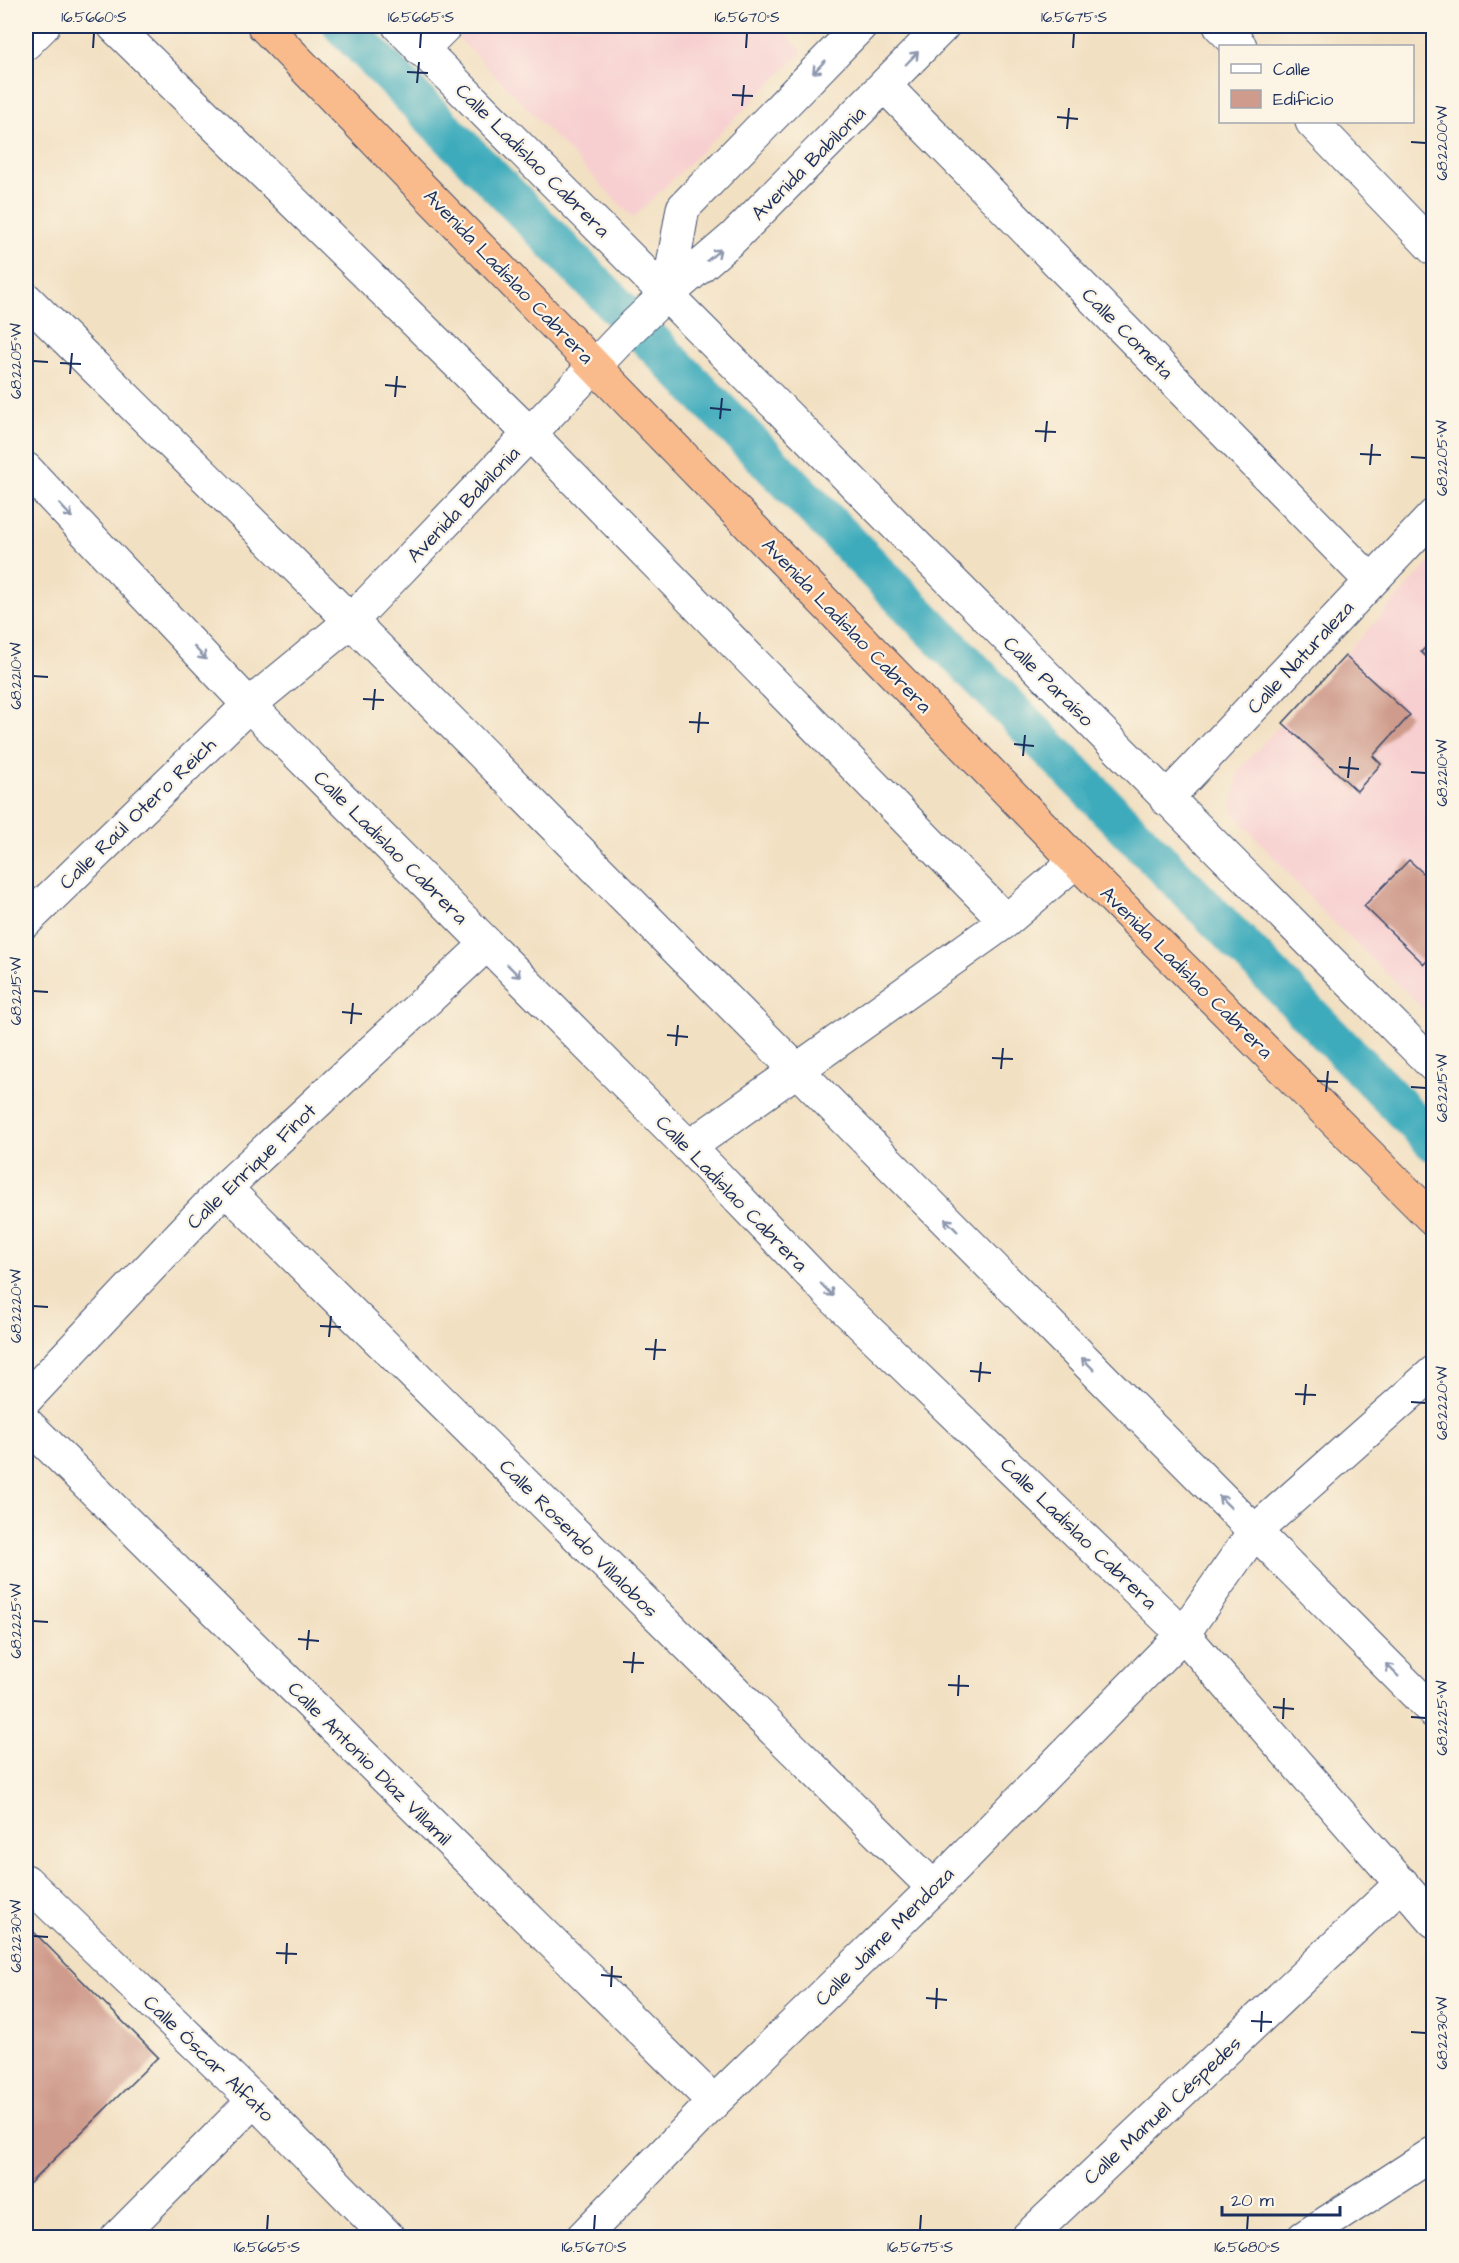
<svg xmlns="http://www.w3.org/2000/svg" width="1459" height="2263" viewBox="0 0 1459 2263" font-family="'Architects Daughter',sans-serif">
	<rect width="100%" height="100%" fill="#fcf5e5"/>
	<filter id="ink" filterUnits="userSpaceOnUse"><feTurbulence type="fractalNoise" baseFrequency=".0167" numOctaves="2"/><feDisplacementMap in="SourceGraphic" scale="12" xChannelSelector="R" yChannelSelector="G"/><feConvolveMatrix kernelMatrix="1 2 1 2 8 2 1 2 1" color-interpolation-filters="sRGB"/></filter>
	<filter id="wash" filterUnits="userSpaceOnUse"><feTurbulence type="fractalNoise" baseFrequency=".008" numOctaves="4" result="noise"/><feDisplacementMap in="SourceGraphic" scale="24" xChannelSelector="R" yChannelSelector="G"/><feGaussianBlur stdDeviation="1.35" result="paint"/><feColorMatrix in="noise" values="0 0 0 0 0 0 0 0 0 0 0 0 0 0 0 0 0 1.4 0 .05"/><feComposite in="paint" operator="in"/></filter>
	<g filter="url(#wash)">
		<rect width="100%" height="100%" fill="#f2e0c2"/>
		<path fill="#f7cfd0" d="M 468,26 L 779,26 L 803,52 L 633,218 L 457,36 Z
			M 1433,559 L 1434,1015 L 1431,1017 L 1322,911 L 1232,811 L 1238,771 Z"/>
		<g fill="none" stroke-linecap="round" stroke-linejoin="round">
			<path stroke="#3eabbc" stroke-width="40" d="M 343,26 L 1434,1142"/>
		</g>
		<g id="blocks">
			<path fill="#cf9b8c" d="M 1434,639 L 1434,664 L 1421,652 Z
				M 1345,656 L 1410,715 L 1373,756 L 1381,764 L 1357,791 L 1283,723 Z
				M 1409,860 L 1434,883 L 1434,954 L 1424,964 L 1364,906 Z
				M 26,1924 L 158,2057 L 26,2187 Z"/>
		</g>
	</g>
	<g filter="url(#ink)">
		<use href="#blocks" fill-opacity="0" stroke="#3b4a6d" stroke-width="1.5"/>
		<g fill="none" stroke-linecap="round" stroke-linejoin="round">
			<defs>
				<path id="minor" d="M 114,26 L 530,434 L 1006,921
					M 399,26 L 1434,1066
					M 1220,26 L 1240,46
					M 26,43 L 43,26
					M 421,50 L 445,26
					M 885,86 L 1371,581
					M 1312,122 L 1434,249
					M 668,294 L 683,208 L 860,26
					M 26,299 L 351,621 L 1434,1712
					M 26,469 L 249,705 L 689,1147 L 831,1295 L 1183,1634 L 1434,1921
					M 1166,799 L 1434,515
					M 26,921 L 249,705 L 351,621 L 627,332 L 654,306 L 733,238 L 943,26
					M 689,1147 L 1006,921 L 1076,861
					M 225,1188 L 934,1888
					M 26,1399 L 225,1188 L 487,944
					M 26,1423 L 714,2102
					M 26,1881 L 254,2100 L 389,2238
					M 117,2238 L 254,2100
					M 582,2238 L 714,2102 L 934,1888 L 1183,1634 L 1254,1532 L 1434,1372
					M 1027,2238 L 1402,1883
					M 1303,2238 L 1434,2153"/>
				<path id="highway" d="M 264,26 L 1076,861 L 1434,1220"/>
			</defs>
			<use href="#minor" stroke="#3b4a6d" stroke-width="35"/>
			<use href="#highway" stroke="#3b4a6d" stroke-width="35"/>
			<use href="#minor" stroke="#fff" stroke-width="33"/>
			<use href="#highway" stroke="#fabb8c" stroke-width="33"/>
		</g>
		<defs><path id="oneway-shaft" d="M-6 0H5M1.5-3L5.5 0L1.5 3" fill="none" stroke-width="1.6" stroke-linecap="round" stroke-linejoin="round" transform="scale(1.5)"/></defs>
		<g stroke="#8d97ae">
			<use href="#oneway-shaft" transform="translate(912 58) rotate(-46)"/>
			<use href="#oneway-shaft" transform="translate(819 67) rotate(134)"/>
			<use href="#oneway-shaft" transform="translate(714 255) rotate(-40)"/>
			<use href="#oneway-shaft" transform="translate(66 511) rotate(47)"/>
			<use href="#oneway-shaft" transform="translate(200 653) rotate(47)"/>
			<use href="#oneway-shaft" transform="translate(514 971) rotate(45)"/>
			<use href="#oneway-shaft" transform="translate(951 1225) rotate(-135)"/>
			<use href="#oneway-shaft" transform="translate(827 1290) rotate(46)"/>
			<use href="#oneway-shaft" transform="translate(1088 1364) rotate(-135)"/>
			<use href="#oneway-shaft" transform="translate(1225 1502) rotate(-135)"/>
			<use href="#oneway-shaft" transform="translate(1392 1670) rotate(-135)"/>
		</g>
	</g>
	<path fill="none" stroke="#1b2f5e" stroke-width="2" d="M 93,48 L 94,33M 420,48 L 421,33M 746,48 L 747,33M 1073,48 L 1074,33M 407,72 L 428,73M 417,83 L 419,62M 732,95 L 753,96M 742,106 L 744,85M 1057,117 L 1078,119M 1067,129 L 1069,108M 1411,142 L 1426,143M 33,361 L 48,362M 60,363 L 81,364M 70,374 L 72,353M 385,385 L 406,387M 395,397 L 397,376M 710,408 L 731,410M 720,419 L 722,398M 1035,431 L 1056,432M 1045,442 L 1047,421M 1360,454 L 1381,455M 1411,457 L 1426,458M 1370,465 L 1372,444M 33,676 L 48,677M 363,699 L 384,700M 373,710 L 375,689M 689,722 L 709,723M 698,733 L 700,712M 1014,744 L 1034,746M 1023,756 L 1025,735M 1339,767 L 1359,769M 1411,772 L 1426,773M 1348,778 L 1350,757M 33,991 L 48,992M 342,1012 L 362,1014M 351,1024 L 353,1003M 667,1035 L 688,1037M 676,1046 L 678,1025M 992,1058 L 1013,1059M 1001,1069 L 1003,1048M 1317,1081 L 1338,1082M 1411,1087 L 1426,1088M 1326,1092 L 1328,1071M 33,1306 L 48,1307M 320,1326 L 341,1327M 329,1337 L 331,1316M 645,1349 L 666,1350M 654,1360 L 656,1339M 970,1371 L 991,1373M 979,1382 L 981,1362M 1295,1394 L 1316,1395M 1411,1402 L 1426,1403M 1304,1405 L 1306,1384M 33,1621 L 48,1622M 298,1639 L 319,1641M 307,1650 L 309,1630M 623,1662 L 644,1663M 632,1673 L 634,1652M 948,1685 L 969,1686M 958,1696 L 959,1675M 1273,1707 L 1294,1709M 1411,1717 L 1426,1718M 1283,1719 L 1284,1698M 33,1936 L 48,1937M 276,1953 L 297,1954M 286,1964 L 287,1943M 601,1975 L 622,1977M 611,1987 L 612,1966M 926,1998 L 947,2000M 936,2009 L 937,1988M 1251,2021 L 1272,2022M 1261,2032 L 1262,2011M 1411,2032 L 1426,2033M 267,2230 L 268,2215M 594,2230 L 595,2215M 920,2230 L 921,2215M 1247,2230 L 1248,2215"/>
	<g text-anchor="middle" stroke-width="4.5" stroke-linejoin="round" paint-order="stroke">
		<g font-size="20" fill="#1b2f5e" stroke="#fcf5e5">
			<text transform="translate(533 160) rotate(45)" y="7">Calle Ladislao Cabrera</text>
			<text transform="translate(808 163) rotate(-45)" y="7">Avenida Babilonia</text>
			<text transform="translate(509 276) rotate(46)" y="7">Avenida Ladislao Cabrera</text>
			<text transform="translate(1128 333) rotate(45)" y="7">Calle Cometa</text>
			<text transform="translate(463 504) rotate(-46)" y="7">Avenida Babilonia</text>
			<text transform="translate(847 625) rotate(46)" y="7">Avenida Ladislao Cabrera</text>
			<text transform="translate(1300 657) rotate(-47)" y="7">Calle Naturaleza</text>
			<text transform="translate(1049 681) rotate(45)" y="7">Calle Paraíso</text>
			<text transform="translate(137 813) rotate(-44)" y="7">Calle Raúl Otero Reich</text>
			<text transform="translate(391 847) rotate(45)" y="7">Calle Ladislao Cabrera</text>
			<text transform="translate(1187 972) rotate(45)" y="7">Avenida Ladislao Cabrera</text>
			<text transform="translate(251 1166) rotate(-44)" y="7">Calle Enrique Finot</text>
			<text transform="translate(732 1193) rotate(46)" y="7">Calle Ladislao Cabrera</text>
			<text transform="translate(1079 1533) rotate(44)" y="7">Calle Ladislao Cabrera</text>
			<text transform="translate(579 1538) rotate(45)" y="7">Calle Rosendo Villalobos</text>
			<text transform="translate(370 1763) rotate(45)" y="7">Calle Antonio Díaz Villamil</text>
			<text transform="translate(884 1936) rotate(-45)" y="7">Calle Jaime Mendoza</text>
			<text transform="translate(209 2058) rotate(44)" y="7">Calle Óscar Alfato</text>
			<text transform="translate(1162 2110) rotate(-43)" y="7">Calle Manuel Céspedes</text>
		</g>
	</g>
	<rect width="1459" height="2263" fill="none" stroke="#fcf5e5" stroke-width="66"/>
	<rect x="1219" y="45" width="195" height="78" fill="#fcf5e5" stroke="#a2a6af" stroke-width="1.5"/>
	<rect x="1231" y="64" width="30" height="9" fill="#ffffff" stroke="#a2a6af" stroke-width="1.5"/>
	<text x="1273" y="75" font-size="18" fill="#1b2f5e">Calle</text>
	<rect x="1231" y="90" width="30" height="18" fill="#cf9b8c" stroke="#a2a6af" stroke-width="1.5"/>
	<text x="1273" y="105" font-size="18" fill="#1b2f5e">Edificio</text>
	<path d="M1222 2206v9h118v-9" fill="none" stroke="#1b2f5e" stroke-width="3"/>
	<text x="1231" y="2206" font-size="18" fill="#1b2f5e" stroke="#fcf5e5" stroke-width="4.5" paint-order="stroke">20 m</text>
	<rect x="33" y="33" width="1393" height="2197" fill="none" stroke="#1b2f5e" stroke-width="2"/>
	<g font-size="15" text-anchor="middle" fill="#1b2f5e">
		<text x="94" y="22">16.5660°S</text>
		<text x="421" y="22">16.5665°S</text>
		<text x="747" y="22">16.5670°S</text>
		<text x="1074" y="22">16.5675°S</text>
		<text transform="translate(1442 143) rotate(-90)" y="5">68.2200°W</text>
		<text transform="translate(16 361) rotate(-90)" y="5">68.2205°W</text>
		<text transform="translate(1442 458) rotate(-90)" y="5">68.2205°W</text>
		<text transform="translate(16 676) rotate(-90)" y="5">68.2210°W</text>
		<text transform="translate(1442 773) rotate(-90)" y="5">68.2210°W</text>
		<text transform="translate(16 991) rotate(-90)" y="5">68.2215°W</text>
		<text transform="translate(1442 1088) rotate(-90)" y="5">68.2215°W</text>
		<text transform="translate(16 1306) rotate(-90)" y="5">68.2220°W</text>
		<text transform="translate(1442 1403) rotate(-90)" y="5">68.2220°W</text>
		<text transform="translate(16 1621) rotate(-90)" y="5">68.2225°W</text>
		<text transform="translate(1442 1718) rotate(-90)" y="5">68.2225°W</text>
		<text transform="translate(16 1936) rotate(-90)" y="5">68.2230°W</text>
		<text transform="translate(1442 2033) rotate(-90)" y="5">68.2230°W</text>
		<text x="267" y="2252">16.5665°S</text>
		<text x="594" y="2252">16.5670°S</text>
		<text x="920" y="2252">16.5675°S</text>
		<text x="1247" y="2252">16.5680°S</text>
	</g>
</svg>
